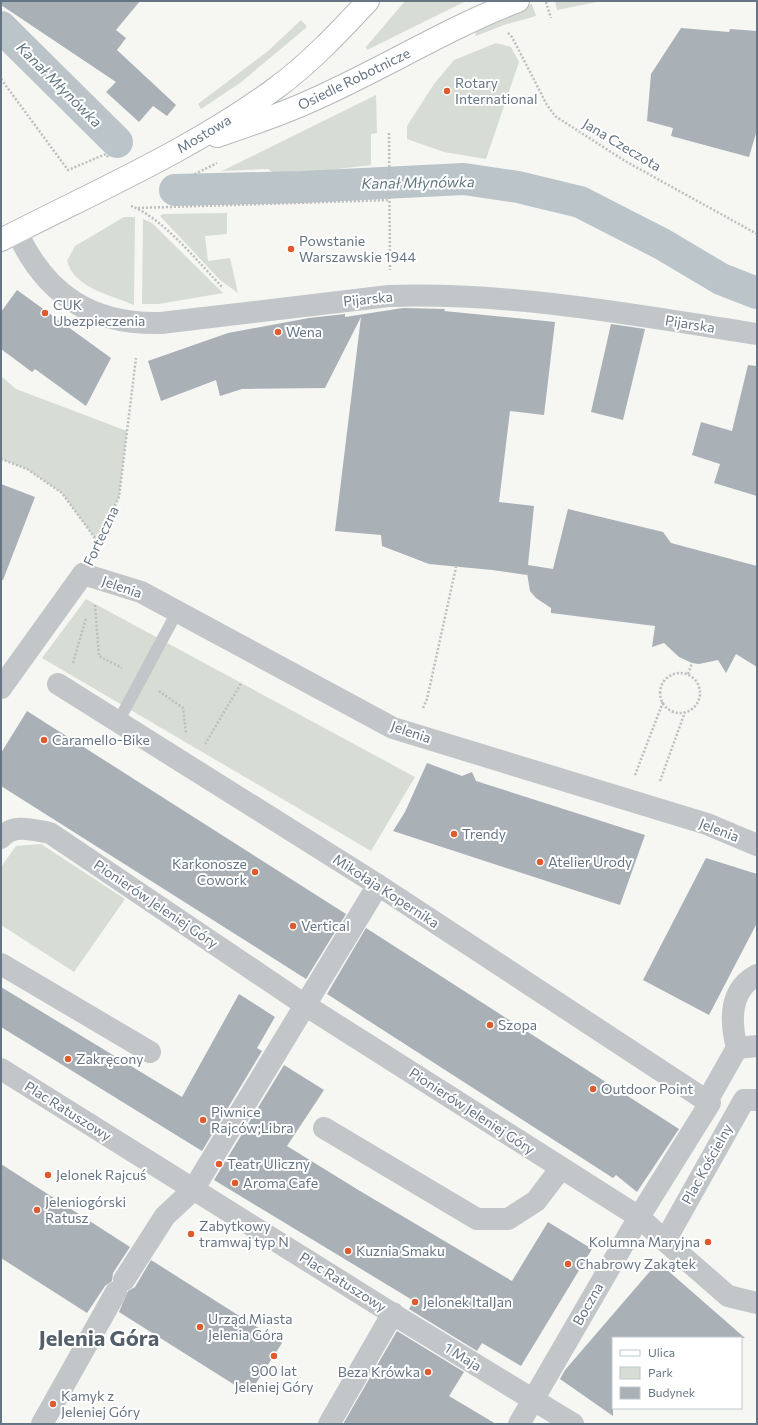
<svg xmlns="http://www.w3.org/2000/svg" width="758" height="1425" viewBox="0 0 758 1425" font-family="Commissioner,sans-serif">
	<rect width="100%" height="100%" fill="#f6f6f3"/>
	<path fill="#d7ddd4" d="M 405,1 L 466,1 L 367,50 L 366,47 Z
		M 555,1 L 602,1 L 557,10 Z
		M 532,4 L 536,16 L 504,25 L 476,36 L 474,29 Z
		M 301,20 L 307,27 L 240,83 L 201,109 L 198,104 L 268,51 Z
		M 496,43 L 511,47 L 519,62 L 486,159 L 444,152 L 407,139 L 407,126 L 434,84 L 454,60 Z
		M 376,95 L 377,133 L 371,134 L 371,165 L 304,173 L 275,174 L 268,169 L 222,171 Z
		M 227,213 L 227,234 L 205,236 L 208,261 L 230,258 L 238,293 L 220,280 L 160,216 L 163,214 Z
		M 124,217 L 135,217 L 134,305 C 111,295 74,288 67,261 L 75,246 Z
		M 143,219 L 152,223 L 223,293 L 159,304 L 142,304 Z
		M 1,376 L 16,389 L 127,431 L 119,497 L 97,541 L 62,493 L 27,469 L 1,459 Z
		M 86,599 L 415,777 L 371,851 L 42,658 Z
		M 41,844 L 125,899 L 74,972 L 1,925 L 1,867 L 16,846 Z"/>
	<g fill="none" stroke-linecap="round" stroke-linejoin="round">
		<path stroke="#bac4c9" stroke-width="32" d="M 1,27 L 117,142
			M 175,190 L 302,187 L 464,179 L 518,187 L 580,202 L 662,244 L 721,279 L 757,293"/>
	</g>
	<path fill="#a9b0b6" d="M 1,1 L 140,1 L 116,30 L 126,38 L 117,50 L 176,105 L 167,116 L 153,106 L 139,122 L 106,92 L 116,82 L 1,5 Z
		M 681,28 L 729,32 L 730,29 L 757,31 L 757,130 L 749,157 L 671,136 L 673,128 L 647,121 L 651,74 Z
		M 17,290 L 111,358 L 86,406 L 35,369 L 32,372 L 1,349 L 1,312 Z
		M 403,308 L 445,309 L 444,311 L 555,322 L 544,415 L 510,411 L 499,502 L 534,506 L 528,565 L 553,569 L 568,509 L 663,532 L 671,543 L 757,566 L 757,667 L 736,654 L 726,673 L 718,660 L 699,664 L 692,663 L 679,657 L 664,643 L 652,647 L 655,626 L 551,613 L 551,608 L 536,598 L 530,591 L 527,573 L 527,575 L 492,570 L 429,564 L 382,546 L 381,535 L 335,531 L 361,317 L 325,388 L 242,389 L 220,396 L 216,380 L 161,401 L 148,361 L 228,333 L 309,318 L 345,314 L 345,317 Z
		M 611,324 L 645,329 L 623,420 L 591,412 Z
		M 748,365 L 757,366 L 757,496 L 714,483 L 720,464 L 692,455 L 701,422 L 732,431 Z
		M 1,484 L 35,497 L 3,580 L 1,580 Z
		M 27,711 L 346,914 L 306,979 L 1,786 L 1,753 Z
		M 427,763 L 462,776 L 472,772 L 476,781 L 645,835 L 620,905 L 393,831 L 405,812 Z
		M 706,858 L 757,874 L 757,923 L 709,1015 L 643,980 Z
		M 366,928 L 679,1129 L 637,1192 L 616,1175 L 613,1178 L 327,994 Z
		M 1,987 L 182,1097 L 239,994 L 275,1017 L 257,1048 L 262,1051 L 202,1151 L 1,1027 Z
		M 284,1065 L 324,1090 L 287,1146 L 360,1191 L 512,1281 L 548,1222 L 592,1249 L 521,1366 L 482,1343 L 477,1351 L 409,1309 L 414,1301 L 214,1180 Z
		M 1,1164 L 130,1247 L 113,1273 L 112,1281 L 105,1286 L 87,1313 L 1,1258 Z
		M 151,1260 L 282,1343 L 249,1394 L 119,1312 L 128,1291 L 135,1287 Z
		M 658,1262 L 745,1338 L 613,1338 L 613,1416 L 560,1379 L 565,1370 Z
		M 397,1331 L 464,1372 L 449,1396 L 496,1424 L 343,1424 Z"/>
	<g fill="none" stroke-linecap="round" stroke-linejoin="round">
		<defs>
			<path id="secondary" d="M 217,136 C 247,126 277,116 306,103 C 378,72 445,29 518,1
				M 1,240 C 94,192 192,150 276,88 C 310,63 339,32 368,1"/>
		</defs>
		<use href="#secondary" stroke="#b4b9bd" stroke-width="24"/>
		<path stroke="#bcbec0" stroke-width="2.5" stroke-dasharray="2 2" stroke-linecap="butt" d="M 546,2 L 551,18
			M 508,33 L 512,37 L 547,105 L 555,116 L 625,161 L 757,234
			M 1,79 L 68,170 L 106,154 L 108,157
			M 389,133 L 390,270
			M 191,176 L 217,163
			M 131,206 C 163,218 199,263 223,288
			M 138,208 L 390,200
			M 1,459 L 27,469 L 62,493 L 97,541
			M 94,549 L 119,497 L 136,358
			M 95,605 L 99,656 L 122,668
			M 73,663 L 86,618
			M660 693a20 20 0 1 1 40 0a20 20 0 1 1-40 0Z
			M 688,674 L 692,663
			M 159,691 L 183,708 L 186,733
			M 423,708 L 427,699 L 456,567
			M 205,744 L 242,682
			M 635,775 L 663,702
			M 660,781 L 685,712"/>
		<path stroke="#c2c6c9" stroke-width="12" d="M 118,722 L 177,612"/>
		<path stroke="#c2c6c9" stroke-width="22" d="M 17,232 C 46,295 92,325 161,323 L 389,296 C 513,292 635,315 757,334
			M 58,684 L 378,885 L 710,1103 L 639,1217 L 519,1424
			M 1,688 L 83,574 L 141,592 L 393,728 L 707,824 L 757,845
			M 1,838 C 13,823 33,830 50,833 L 305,1005 L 639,1217 L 665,1241
			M 1,964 L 150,1052
			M 757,975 C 729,990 730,1021 737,1048 L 757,1046
			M 1,1069 L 401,1319 L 573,1424
			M 757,1100 L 744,1100 L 665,1241 L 728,1296 L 757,1303
			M 707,1101 L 737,1048
			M 324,1128 L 477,1219 L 508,1219 L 536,1201 L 561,1168
			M 124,1280 L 165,1216 L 193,1190 L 378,885
			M 42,1424 L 116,1292
			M 329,1424 L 393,1313"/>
		<use href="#secondary" stroke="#fff" stroke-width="22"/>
	</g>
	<g fill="#dd5b2c" stroke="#fff" stroke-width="1.5">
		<circle cx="447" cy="91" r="4"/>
		<circle cx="291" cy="249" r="4"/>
		<circle cx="45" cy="313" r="4"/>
		<circle cx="278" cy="332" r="4"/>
		<circle cx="44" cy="740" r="4"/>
		<circle cx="454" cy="834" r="4"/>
		<circle cx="540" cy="862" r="4"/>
		<circle cx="255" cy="872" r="4"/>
		<circle cx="293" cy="926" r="4"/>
		<circle cx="490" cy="1025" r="4"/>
		<circle cx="68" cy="1059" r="4"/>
		<circle cx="593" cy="1089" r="4"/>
		<circle cx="203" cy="1120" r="4"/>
		<circle cx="219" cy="1164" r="4"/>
		<circle cx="48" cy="1175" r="4"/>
		<circle cx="235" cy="1183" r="4"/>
		<circle cx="37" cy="1210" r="4"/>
		<circle cx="191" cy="1234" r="4"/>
		<circle cx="708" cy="1242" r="4"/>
		<circle cx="348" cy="1251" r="4"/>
		<circle cx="568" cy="1264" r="4"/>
		<circle cx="415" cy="1302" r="4"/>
		<circle cx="200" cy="1327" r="4"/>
		<circle cx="274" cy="1356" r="4"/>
		<circle cx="428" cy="1372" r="4"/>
		<circle cx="53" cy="1404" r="4"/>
	</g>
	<g text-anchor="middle" stroke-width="4" stroke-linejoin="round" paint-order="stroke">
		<g font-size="14" fill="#667583" stroke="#fff">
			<text transform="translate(354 79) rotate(-26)" y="5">Osiedle Robotnicze</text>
			<text transform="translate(204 134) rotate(-31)" y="5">Mostowa</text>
			<text transform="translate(622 145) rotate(31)" y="5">Jana Czeczota</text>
			<text transform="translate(368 299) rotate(-6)" y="5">Pijarska</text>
			<text transform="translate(690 324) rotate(9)" y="5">Pijarska</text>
			<text transform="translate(101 536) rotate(-65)" y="5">Forteczna</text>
			<text transform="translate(122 587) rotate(19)" y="5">Jelenia</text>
			<text transform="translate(411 732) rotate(19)" y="5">Jelenia</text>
			<text transform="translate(719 830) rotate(21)" y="5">Jelenia</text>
			<text transform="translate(386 891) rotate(33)" y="5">Mikołaja Kopernika</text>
			<text transform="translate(156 904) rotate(34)" y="5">Pionierów Jeleniej Góry</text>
			<text transform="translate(68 1111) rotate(32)" y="5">Plac Ratuszowy</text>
			<text transform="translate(472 1111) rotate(33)" y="5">Pionierów Jeleniej Góry</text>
			<text transform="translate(707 1164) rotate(-61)" y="5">Plac Kościelny</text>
			<text transform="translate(343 1282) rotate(32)" y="5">Plac Ratuszowy</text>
			<text transform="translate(588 1304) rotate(-60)" y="5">Boczna</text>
			<text transform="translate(463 1357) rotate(32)" y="5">1 Maja</text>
		</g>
		<g font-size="14" fill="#667583" stroke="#fff" text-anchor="start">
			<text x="455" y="88">Rotary<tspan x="455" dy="16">International</tspan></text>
			<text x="299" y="246">Powstanie<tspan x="299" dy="16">Warszawskie 1944</tspan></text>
			<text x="53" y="310">CUK<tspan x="53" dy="16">Ubezpieczenia</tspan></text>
			<text x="286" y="337">Wena</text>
			<text x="52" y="745">Caramello-Bike</text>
			<text x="462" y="839">Trendy</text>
			<text x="548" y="867">Atelier Urody</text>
			<text x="247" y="869" text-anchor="end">Karkonosze<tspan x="247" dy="16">Cowork</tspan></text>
			<text x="301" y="931">Vertical</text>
			<text x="498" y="1030">Szopa</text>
			<text x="76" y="1064">Zakręcony</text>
			<text x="601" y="1094">Outdoor Point</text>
			<text x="211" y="1117">Piwnice<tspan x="211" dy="16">Rajców;Libra</tspan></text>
			<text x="227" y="1169">Teatr Uliczny</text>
			<text x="56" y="1180">Jelonek Rajcuś</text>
			<text x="243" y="1188">Aroma Cafe</text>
			<text x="45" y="1207">Jeleniogórski<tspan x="45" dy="16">Ratusz</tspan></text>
			<text x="199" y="1231">Zabytkowy<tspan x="199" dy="16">tramwaj typ N</tspan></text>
			<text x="700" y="1247" text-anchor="end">Kolumna Maryjna</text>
			<text x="356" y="1256">Kuznia Smaku</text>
			<text x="576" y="1269">Chabrowy Zakątek</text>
			<text x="423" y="1307">Jelonek ItalJan</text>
			<text x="208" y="1324">Urząd Miasta<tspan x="208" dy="16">Jelenia Góra</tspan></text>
			<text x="274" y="1376" text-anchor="middle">900 lat<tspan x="274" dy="16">Jeleniej Góry</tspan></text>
			<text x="420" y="1377" text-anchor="end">Beza Krówka</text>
			<text x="61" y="1401">Kamyk z<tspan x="61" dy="16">Jeleniej Góry</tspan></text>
		</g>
		<g font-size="15" font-style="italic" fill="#62777f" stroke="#fff">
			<text transform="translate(59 85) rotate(45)" y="5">Kanał Młynówka</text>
			<text transform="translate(418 183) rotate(-1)" y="5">Kanał Młynówka</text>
		</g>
		<g font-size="22" font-weight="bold" fill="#545f69" stroke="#fff">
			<text x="99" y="1346">Jelenia Góra</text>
		</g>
	</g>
	<rect width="758" height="1425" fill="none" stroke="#667583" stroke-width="4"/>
	<rect x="612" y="1337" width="130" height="72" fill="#ffffff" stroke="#c2c8cd"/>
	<rect x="620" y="1350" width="20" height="6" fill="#ffffff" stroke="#c2c8cd"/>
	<text x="648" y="1357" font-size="12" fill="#667583">Ulica</text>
	<rect x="620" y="1367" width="20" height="12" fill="#d7ddd4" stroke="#c2c8cd"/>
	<text x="648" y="1377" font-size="12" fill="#667583">Park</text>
	<rect x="620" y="1387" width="20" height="12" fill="#a9b0b6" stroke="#c2c8cd"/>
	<text x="648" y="1397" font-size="12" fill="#667583">Budynek</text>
</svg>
